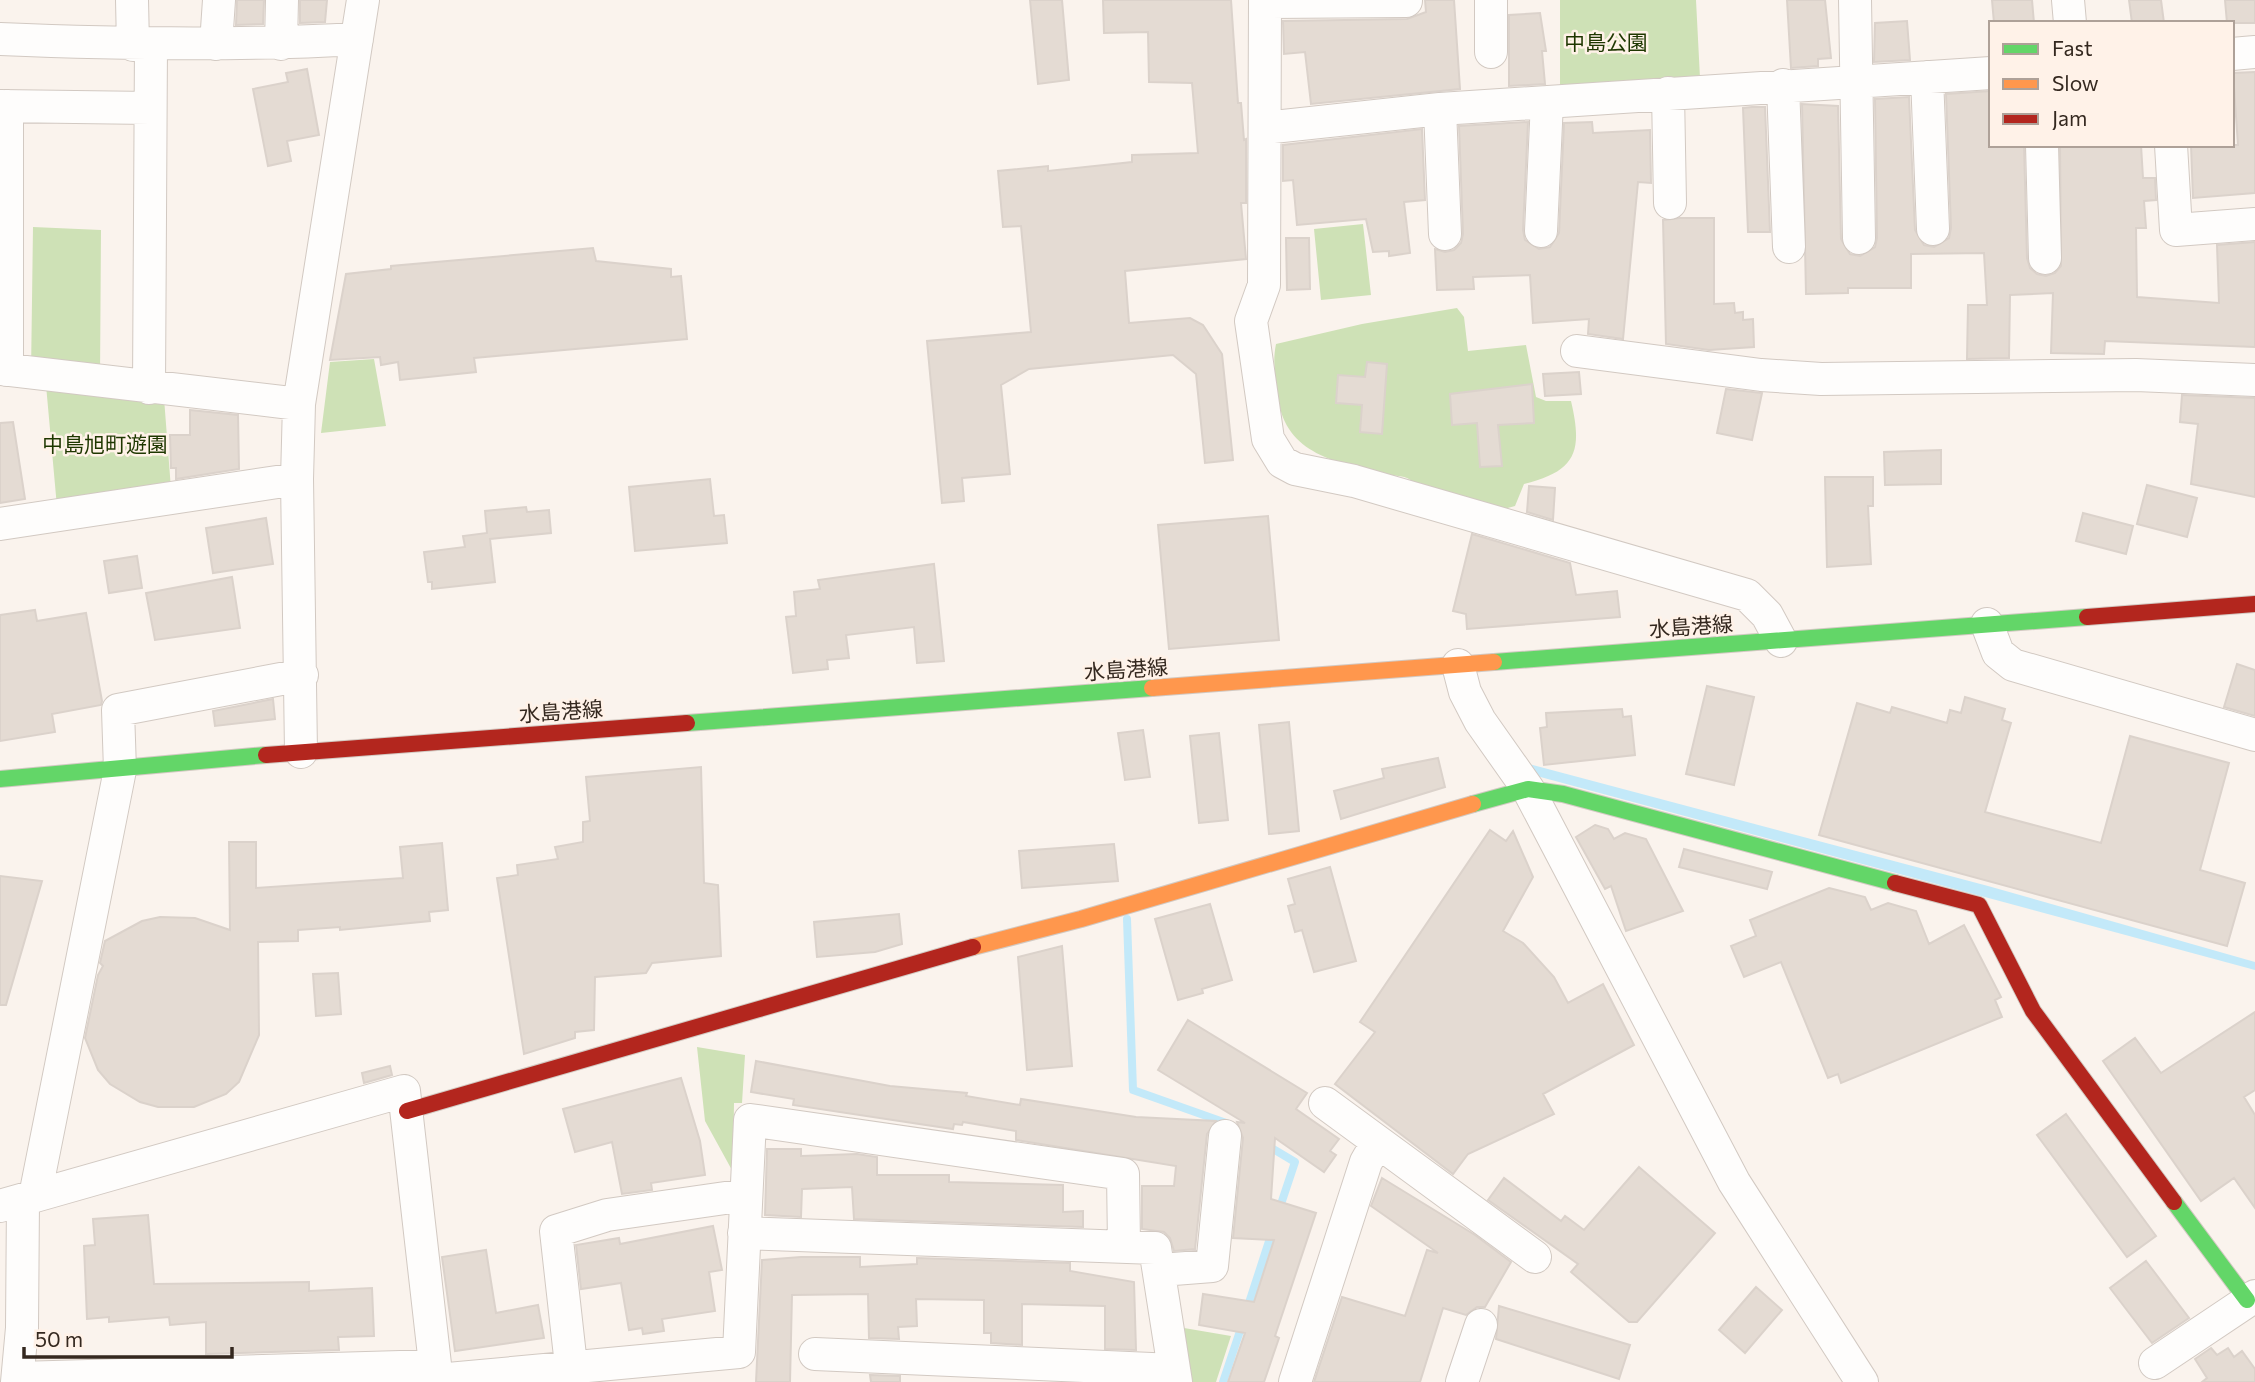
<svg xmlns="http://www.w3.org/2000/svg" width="2255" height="1382" viewBox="0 0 2255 1382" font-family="Commissioner,'Noto Sans JP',sans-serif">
	<rect width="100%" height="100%" fill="#faf3ed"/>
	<path fill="#cee1b6" d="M 1560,0 L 1696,0 L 1700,78 L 1560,91 Z
		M 1363,224 L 1371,295 L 1321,300 L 1314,229 Z
		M 33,227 L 101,230 L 100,379 L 31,374 Z
		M 1457,308 L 1464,317 L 1468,351 L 1526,345 L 1536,397 L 1546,401 L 1571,401 C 1583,452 1576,471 1524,484 L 1515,506 L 1504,509 L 1414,483 C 1406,474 1396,477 1384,474 C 1337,462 1286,455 1278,398 C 1276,380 1272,363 1276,344 L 1362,324 Z
		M 374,359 L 386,426 L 321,433 L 330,362 Z
		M 46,385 L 164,398 L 171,489 L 57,507 Z
		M 697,1047 L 745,1055 L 742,1103 L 734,1103 L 733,1172 L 705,1121 Z
		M 1184,1328 L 1231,1336 L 1216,1382 L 1191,1382 Z"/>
	<path fill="#c3e9f9" d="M 1529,764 L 1988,886 L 2255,962 L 2255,970 L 1533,775 Z"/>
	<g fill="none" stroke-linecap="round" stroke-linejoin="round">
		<path stroke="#c3e9f9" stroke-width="8" d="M 1127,919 L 1133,1090 L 1229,1124
			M 1268,1146 L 1295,1162 L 1279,1210
			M 1247,1309 L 1272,1232
			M 1223,1382 L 1243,1322"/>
	</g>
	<path fill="#e4dbd3" stroke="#dbd2cb" stroke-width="2" d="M 237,0 L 264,0 L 263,24 L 236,25 Z
		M 300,0 L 327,0 L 325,22 L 300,23 Z
		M 1030,0 L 1062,0 L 1069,80 L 1038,84 Z
		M 1103,0 L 1231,0 L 1238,103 L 1241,103 L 1244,140 L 1246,139 L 1246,203 L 1241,203 L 1246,259 L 1125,271 L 1129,323 L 1190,318 L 1203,325 L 1222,354 L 1233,460 L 1205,463 L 1196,374 L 1173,355 L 1029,369 L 1001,385 L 1010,474 L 962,478 L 964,501 L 942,503 L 927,341 L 1031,332 L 1021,226 L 1003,227 L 998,171 L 1048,166 L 1048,171 L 1132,162 L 1132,155 L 1198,153 L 1192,83 L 1149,82 L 1148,32 L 1104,33 Z
		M 1425,0 L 1454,0 L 1460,89 L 1311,104 L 1305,52 L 1284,54 L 1283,21 L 1407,19 L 1426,12 Z
		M 1787,0 L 1825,0 L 1831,58 L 1818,59 L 1818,66 L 1791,68 Z
		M 1992,0 L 2032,0 L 2034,23 L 1994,23 Z
		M 2129,0 L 2161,0 L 2164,23 L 2132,23 Z
		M 2225,0 L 2255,0 L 2255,23 L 2227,23 Z
		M 1540,13 L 1546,51 L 1542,51 L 1545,84 L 1509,86 L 1509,15 Z
		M 1907,21 L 1910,60 L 1874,62 L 1875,23 Z
		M 307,69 L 319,135 L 287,141 L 291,161 L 268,166 L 253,89 L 288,82 L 286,73 Z
		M 2255,72 L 2255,193 L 2193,198 L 2191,145 L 2238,145 L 2233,73 Z
		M 1991,91 L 1991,145 L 2024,145 L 2027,258 L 2030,268 L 2037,274 L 2046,276 L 2055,273 L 2061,266 L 2060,145 L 2141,145 L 2143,178 L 2155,178 L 2156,200 L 2144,201 L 2146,228 L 2136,228 L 2137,297 L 2219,303 L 2217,245 L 2255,242 L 2255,347 L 2105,341 L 2104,354 L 2051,353 L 2053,293 L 2010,295 L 2009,358 L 1967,359 L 1968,305 L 1987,305 L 1984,253 L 1911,254 L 1911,288 L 1848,288 L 1848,293 L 1806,294 L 1802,104 L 1838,106 L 1841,239 L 1850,254 L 1860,256 L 1875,247 L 1877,238 L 1875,99 L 1909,97 L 1915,230 L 1924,245 L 1934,247 L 1949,238 L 1951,228 L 1946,94 Z
		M 1752,107 L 1765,107 L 1770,232 L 1748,232 L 1743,108 Z
		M 1528,122 L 1523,230 L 1525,240 L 1539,249 L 1550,247 L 1559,233 L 1564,123 L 1592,122 L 1593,133 L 1650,130 L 1651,183 L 1638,182 L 1623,339 L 1588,334 L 1589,319 L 1533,323 L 1530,275 L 1473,277 L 1474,289 L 1437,290 L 1435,249 L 1445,252 L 1454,250 L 1461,243 L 1463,234 L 1459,126 Z
		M 1422,129 L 1425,200 L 1404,202 L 1410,253 L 1389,256 L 1389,251 L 1373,252 L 1366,219 L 1297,225 L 1293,180 L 1283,181 L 1283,145 Z
		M 1680,218 L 1714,218 L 1714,304 L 1734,303 L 1735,313 L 1743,312 L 1743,320 L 1753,319 L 1754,347 L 1709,350 L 1666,344 L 1663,220 Z
		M 1286,238 L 1309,238 L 1310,289 L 1287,290 Z
		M 593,248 L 596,261 L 671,269 L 671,277 L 681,276 L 687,339 L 474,358 L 476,372 L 400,380 L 398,362 L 381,365 L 380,357 L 330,360 L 346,274 L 391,269 L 391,266 Z
		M 1367,362 L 1387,364 L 1382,434 L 1360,432 L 1362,405 L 1336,403 L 1338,375 L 1365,377 Z
		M 1579,372 L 1581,394 L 1545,396 L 1543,374 Z
		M 1532,384 L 1534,423 L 1498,425 L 1502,466 L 1480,467 L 1477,423 L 1452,425 L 1450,394 Z
		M 1726,389 L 1762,393 L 1752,440 L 1717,433 Z
		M 2182,395 L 2255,398 L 2255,497 L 2191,484 L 2198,424 L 2180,422 Z
		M 190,410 L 238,415 L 239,469 L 176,479 L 176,468 L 171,468 L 170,435 L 190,435 Z
		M 13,422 L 25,499 L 0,503 L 0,423 Z
		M 1941,450 L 1941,484 L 1885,485 L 1884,452 Z
		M 1825,477 L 1873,477 L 1873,506 L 1868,506 L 1871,564 L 1827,567 Z
		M 710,479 L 714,516 L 724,515 L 727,543 L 635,551 L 629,487 Z
		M 2147,485 L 2197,498 L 2187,537 L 2137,524 Z
		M 1529,486 L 1555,488 L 1553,520 L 1527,512 Z
		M 526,507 L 527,512 L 549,510 L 551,533 L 490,539 L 495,582 L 432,589 L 432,582 L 428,582 L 424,552 L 465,547 L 463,536 L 487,533 L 485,511 Z
		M 2083,513 L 2133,526 L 2126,554 L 2076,541 Z
		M 1268,516 L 1279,640 L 1169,649 L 1158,525 Z
		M 266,518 L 273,564 L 213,573 L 206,528 Z
		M 1472,534 L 1570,563 L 1576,595 L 1617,591 L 1620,617 L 1467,629 L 1466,614 L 1453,611 Z
		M 137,556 L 142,588 L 109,593 L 104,561 Z
		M 934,564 L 944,661 L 917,663 L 914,627 L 846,635 L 849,658 L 827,660 L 828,669 L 793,673 L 786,617 L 796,616 L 794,592 L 820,589 L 818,580 Z
		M 232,577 L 240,628 L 155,640 L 146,593 Z
		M 35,610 L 37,621 L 86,613 L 102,701 L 101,705 L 52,714 L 55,732 L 0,741 L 0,615 Z
		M 2237,664 L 2255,670 L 2255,716 L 2224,707 Z
		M 1707,686 L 1754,697 L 1734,785 L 1686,774 Z
		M 1965,697 L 2005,709 L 2002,720 L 2011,723 L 1985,812 L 2101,843 L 2130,736 L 2229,763 L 2200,870 L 2245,883 L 2227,946 L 1819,835 L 1857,703 L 1890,713 L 1892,707 L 1947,723 L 1950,710 L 1961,713 Z
		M 273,699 L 275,719 L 215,726 L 213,711 Z
		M 1622,709 L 1623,717 L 1631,716 L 1635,755 L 1544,765 L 1540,728 L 1547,727 L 1546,713 Z
		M 1289,722 L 1299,831 L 1269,834 L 1259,725 Z
		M 1143,730 L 1150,777 L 1125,780 L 1118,733 Z
		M 1219,733 L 1228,820 L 1199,823 L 1190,736 Z
		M 1438,758 L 1445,787 L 1341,819 L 1334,791 L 1384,778 L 1382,769 Z
		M 701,767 L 704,883 L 718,885 L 721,956 L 652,963 L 646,973 L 595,977 L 594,1030 L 575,1032 L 575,1038 L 524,1054 L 497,878 L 518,875 L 517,865 L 558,859 L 555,847 L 583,842 L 583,822 L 590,821 L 586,777 Z
		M 1595,825 L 1608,829 L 1614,839 L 1625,833 L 1646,839 L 1683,911 L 1626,931 L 1611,886 L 1605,889 L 1576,837 Z
		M 1490,830 L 1506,841 L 1513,831 L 1533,877 L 1503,931 L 1523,943 L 1554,977 L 1568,1003 L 1603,984 L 1634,1045 L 1543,1094 L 1554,1114 L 1468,1154 L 1453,1174 L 1335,1084 L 1375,1032 L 1360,1022 Z
		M 229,842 L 256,842 L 256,888 L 403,878 L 400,847 L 442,843 L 448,910 L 429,912 L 430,921 L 340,930 L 340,927 L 298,930 L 298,941 L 258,942 L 259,1035 L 239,1082 L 226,1094 L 194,1107 L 158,1107 L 140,1102 L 110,1084 L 98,1070 L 85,1038 L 98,975 L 103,966 L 100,963 L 105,941 L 142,921 L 160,917 L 195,918 L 230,930 Z
		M 1114,844 L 1118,881 L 1022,888 L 1019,851 Z
		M 1684,849 L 1772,872 L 1767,889 L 1679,867 Z
		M 1330,867 L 1356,961 L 1314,972 L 1302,930 L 1295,932 L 1288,906 L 1295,904 L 1288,879 Z
		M 0,876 L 42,881 L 6,1005 L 0,1005 Z
		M 1829,888 L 1865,897 L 1871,910 L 1888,903 L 1916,911 L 1929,944 L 1964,925 L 2001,997 L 1995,1000 L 2002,1017 L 1841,1083 L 1838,1074 L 1828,1078 L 1781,962 L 1744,977 L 1731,946 L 1756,936 L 1750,920 Z
		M 1210,904 L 1232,980 L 1202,989 L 1203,993 L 1178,1000 L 1155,919 Z
		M 899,914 L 902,944 L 875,952 L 817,957 L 814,922 Z
		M 1062,946 L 1072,1066 L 1027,1070 L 1018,957 Z
		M 338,973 L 341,1014 L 316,1016 L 313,974 Z
		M 2255,1012 L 2255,1090 L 2244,1097 L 2255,1115 L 2255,1208 L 2234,1178 L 2201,1201 L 2103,1061 L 2135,1038 L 2161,1073 Z
		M 1188,1020 L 1307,1093 L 1296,1109 L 1339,1139 L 1330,1151 L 1336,1155 L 1324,1172 L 1275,1138 L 1271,1199 L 1316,1213 L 1275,1336 L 1279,1338 L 1264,1382 L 1228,1382 L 1245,1333 L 1199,1325 L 1203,1294 L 1254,1302 L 1274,1240 L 1233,1238 L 1243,1138 L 1237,1122 L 1245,1123 L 1158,1070 Z
		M 756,1061 L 890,1086 L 967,1093 L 966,1096 L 1020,1105 L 1021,1099 L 1136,1117 L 1216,1121 L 1207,1134 L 1195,1249 L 1174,1251 L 1170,1238 L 1164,1232 L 1142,1229 L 1142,1186 L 1174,1186 L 1176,1166 L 1016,1140 L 1016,1131 L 963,1122 L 962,1125 L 954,1124 L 953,1129 L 793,1105 L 794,1099 L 751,1092 Z
		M 390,1066 L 392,1075 L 364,1083 L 362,1073 Z
		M 681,1078 L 700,1141 L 705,1175 L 651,1183 L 652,1190 L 622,1194 L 612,1142 L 575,1152 L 563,1109 Z
		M 2066,1114 L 2156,1236 L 2127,1257 L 2037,1135 Z
		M 767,1149 L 801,1149 L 801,1156 L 857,1154 L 877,1157 L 877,1175 L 949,1175 L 949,1182 L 1063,1185 L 1063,1212 L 1083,1211 L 1083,1227 L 854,1219 L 852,1187 L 802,1189 L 801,1217 L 765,1215 Z
		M 1639,1167 L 1715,1233 L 1637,1322 L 1629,1322 L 1571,1272 L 1578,1264 L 1488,1200 L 1504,1178 L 1561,1221 L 1565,1216 L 1584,1230 Z
		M 1382,1178 L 1475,1235 L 1511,1262 L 1485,1307 L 1477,1307 L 1466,1315 L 1443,1308 L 1420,1382 L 1314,1382 L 1342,1297 L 1405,1316 L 1427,1250 L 1438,1253 L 1371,1206 Z
		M 148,1215 L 154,1284 L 309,1282 L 309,1291 L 372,1288 L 374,1336 L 338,1337 L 339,1350 L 206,1354 L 206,1322 L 170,1325 L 169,1317 L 109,1322 L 109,1317 L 87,1319 L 84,1246 L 95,1245 L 93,1219 Z
		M 713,1226 L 722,1270 L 709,1272 L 715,1311 L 662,1319 L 664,1331 L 643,1334 L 642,1328 L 629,1330 L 621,1283 L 581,1289 L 576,1245 L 619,1238 L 620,1244 Z
		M 486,1250 L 496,1313 L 538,1305 L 544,1338 L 455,1351 L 442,1257 Z
		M 801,1257 L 860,1257 L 860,1267 L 917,1264 L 917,1258 L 1070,1263 L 1070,1271 L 1134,1282 L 1136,1350 L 1105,1349 L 1105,1306 L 1022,1304 L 1022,1345 L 991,1343 L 991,1333 L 984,1333 L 984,1300 L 916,1299 L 917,1326 L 898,1327 L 899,1339 L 869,1338 L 868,1294 L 792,1295 L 790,1382 L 756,1382 L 762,1260 Z
		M 2146,1261 L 2189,1318 L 2152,1343 L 2110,1288 Z
		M 1756,1287 L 1782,1310 L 1745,1353 L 1719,1330 Z
		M 1499,1306 L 1630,1345 L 1619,1379 L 1496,1339 Z
		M 2211,1348 L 2217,1355 L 2228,1348 L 2234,1357 L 2242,1351 L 2255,1369 L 2255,1382 L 2202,1382 L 2207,1378 L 2195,1359 Z
		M 870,1375 L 900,1376 L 900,1382 L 871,1382 Z"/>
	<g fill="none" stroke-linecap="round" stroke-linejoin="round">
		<defs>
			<path id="street" d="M 132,0 L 133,45
				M 1265,0 L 1264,285 L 1251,321 L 1268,439 L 1282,462 L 1295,469 L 1354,481 L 1747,595 L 1767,615 L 1781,641
				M 1491,0 L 1491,52
				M 1855,0 L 1859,238
				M 2068,0 L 2070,23
				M 1265,2 L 1406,1
				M 0,39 C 119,44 238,46 357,39
				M 216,44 L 219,0
				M 281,44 L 282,0
				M 2232,54 L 2255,52
				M 1927,77 L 1933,229
				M 1783,85 L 1789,247
				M 1668,93 L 1670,203
				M 0,106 L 150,108
				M 7,106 L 7,370
				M 1440,109 L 1445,234
				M 1265,128 L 1440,109 L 1991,73
				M 2042,145 L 2045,258
				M 2171,145 L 2176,230 L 2255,224
				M 1541,231 L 1547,102
				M 1577,351 L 1761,375 L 1821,379 L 2136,375 L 2255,380
				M 0,369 L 299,404
				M 149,388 L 151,45
				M 0,524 L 297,479
				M 1987,624 L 1998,653 L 2013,665 L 2255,735
				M 1458,665 L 1465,692 L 1480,721 L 1528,789 L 1734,1182 L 1862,1382
				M 301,752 L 297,479 L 299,404 L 363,0
				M 1325,1103 L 1535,1257
				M 35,1196 L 120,770 L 118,710 L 302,675
				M 0,1206 L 404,1091 L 437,1382
				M 744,1233 L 1155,1248 L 1176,1382
				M 1161,1270 L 1212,1266 L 1225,1136
				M 815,1354 L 1174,1370
				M 2155,1363 L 2255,1296
				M 571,1365 L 556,1231 L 607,1215 L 746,1195
				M 18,1378 L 435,1366
				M 437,1380 L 739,1352 L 750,1120 L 1123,1174 L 1124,1245
				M 17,1382 L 22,1328 L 23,1200
				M 1295,1382 L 1366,1162 L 1377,1143
				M 1462,1382 L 1481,1325"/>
			<path id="fast" d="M 1494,662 L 2087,617
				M 687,723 L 1152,688
				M 0,779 L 266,755
				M 1473,804 L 1528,789 L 1563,794 L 1895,883
				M 2174,1202 L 2247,1300"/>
			<path id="slow" d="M 1152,688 L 1494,662
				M 973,947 L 1081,919 L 1473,804"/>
			<path id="jam" d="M 2087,617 L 2255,604
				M 266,755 L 687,723
				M 1895,883 L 1979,905 L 2033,1011 L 2174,1202
				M 407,1111 L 973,947"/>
		</defs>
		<use href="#street" stroke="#d2c9c2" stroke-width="34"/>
		<use href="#fast" stroke="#d2c9c2" stroke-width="18"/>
		<use href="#slow" stroke="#d2c9c2" stroke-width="18"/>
		<use href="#jam" stroke="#d2c9c2" stroke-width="18"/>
		<use href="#street" stroke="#fefdfc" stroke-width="32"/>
		<use href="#fast" stroke="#63d668" stroke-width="16"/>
		<use href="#slow" stroke="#ff974d" stroke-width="16"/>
		<use href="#jam" stroke="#b3261e" stroke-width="16"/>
	</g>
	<g text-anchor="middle" stroke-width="5" stroke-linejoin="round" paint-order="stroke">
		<g font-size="21" fill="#1e3700" stroke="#fff2e8">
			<text x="1606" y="50">中島公園</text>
			<text x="105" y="452">中島旭町遊園</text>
		</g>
		<g font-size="21" fill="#34281f" stroke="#fff2e8">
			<text transform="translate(1691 627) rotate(-4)" y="7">水島港線</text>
			<text transform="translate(1126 670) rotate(-4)" y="7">水島港線</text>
			<text transform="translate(561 712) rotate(-4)" y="7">水島港線</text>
		</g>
	</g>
	<rect x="1989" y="21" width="245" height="126" fill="#fff2e8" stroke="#aea198" stroke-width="2"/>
	<rect x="2003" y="44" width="35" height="10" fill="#63d668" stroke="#aea198" stroke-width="2"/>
	<text x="2052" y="56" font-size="21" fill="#34281f">Fast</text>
	<rect x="2003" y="79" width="35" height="10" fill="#ff974d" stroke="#aea198" stroke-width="2"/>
	<text x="2052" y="91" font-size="21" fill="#34281f">Slow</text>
	<rect x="2003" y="114" width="35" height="10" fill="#b3261e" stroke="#aea198" stroke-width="2"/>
	<text x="2052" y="126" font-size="21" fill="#34281f">Jam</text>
	<path d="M24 1347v10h208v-10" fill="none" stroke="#34281f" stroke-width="3.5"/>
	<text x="35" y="1347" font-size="21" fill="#34281f" stroke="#fff2e8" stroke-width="5" paint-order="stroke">50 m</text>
</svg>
